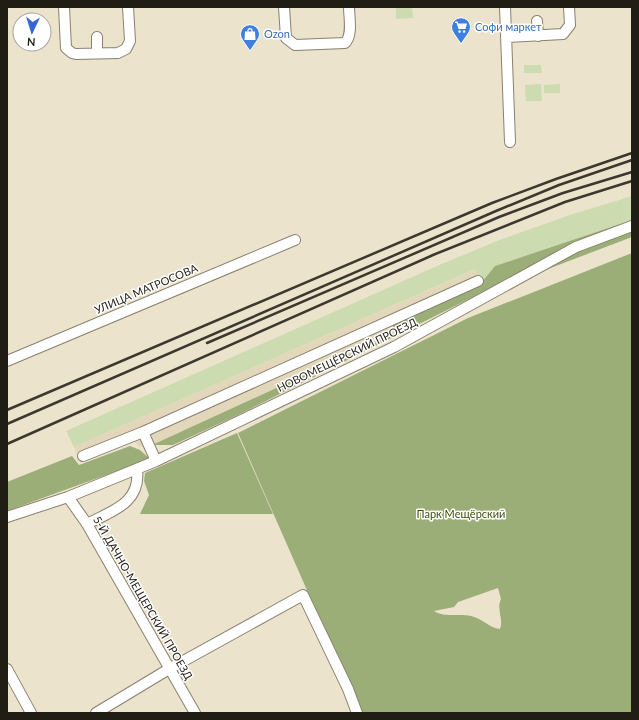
<svg xmlns="http://www.w3.org/2000/svg" width="639" height="720" viewBox="0 0 639 720" font-family="Lato,sans-serif">
	<rect width="100%" height="100%" fill="#ece3cd"/>
	<path fill="#e3d7bb" d="M 476,269 L 482,282 L 392,325 L 396,333 L 152,445 L 140,447 L 132,440 L 80,463 L 74,447 Z"/>
	<path fill="#ccdbb0" d="M 396,7 L 412,7 L 413,18 L 396,19 Z
		M 524,65 L 541,65 L 542,73 L 524,73 Z
		M 541,84 L 542,101 L 526,101 L 525,85 Z
		M 560,84 L 560,93 L 544,93 L 544,85 Z
		M 632,196 L 632,220 L 495,266 L 482,282 L 475,269 L 74,447 L 66,431 L 437,266 L 502,239 L 570,215 Z"/>
	<path fill="#9cae77" fill-rule="evenodd" d="M 632,220 L 632,237 L 469,299 L 238,415 L 173,445 L 152,445 L 396,333 L 392,324 L 482,282 L 495,266 Z
		M 632,253 L 632,713 L 363,713 L 353,688 L 306,588 L 238,433 L 468,318 ZM 498,588 L 501,599 C 496,609 504,619 500,629 C 489,628 484,619 471,616 C 459,613 444,618 434,611 L 454,607 L 458,602 Z
		M 237,433 L 273,514 L 140,514 L 149,495 L 144,481 L 145,473 Z
		M 130,446 L 140,450 L 150,459 L 7,511 L 7,482 L 72,456 L 79,465 Z"/>
	<g fill="none" stroke-linecap="round" stroke-linejoin="round">
		<defs>
			<path id="minor" d="M 64,7 L 66,48 L 72,53 L 76,54 L 118,53 L 126,49 L 130,41 L 128,7
				M 284,7 L 286,38 L 295,45 L 345,43 C 353,35 349,18 349,7
				M 505,7 L 510,142
				M 537,21 L 538,36
				M 97,37 L 97,53
				M 506,37 L 563,34 L 570,25 L 569,7
				M 7,361 L 295,240
				M 143,432 L 156,461
				M 83,456 L 143,432 L 478,281
				M 68,497 L 87,524 L 195,713
				M 7,517 L 68,497 L 156,461 L 394,347 L 576,247 L 632,226
				M 87,524 C 112,511 141,503 137,470
				M 7,669 L 31,713
				M 96,713 L 169,669 L 303,595 L 348,689 L 357,713"/>
		</defs>
		<use href="#minor" stroke="#89816e" stroke-width="12"/>
		<use href="#minor" stroke="#fff" stroke-width="10"/>
		<path stroke="#3c382e" stroke-width="2.5" d="M 207,343 L 499,217 L 563,193 L 632,172
			M 7,410 L 492,203 L 556,179 L 632,153
			M 7,424 L 496,211 L 559,185 L 632,160
			M 7,444 L 433,255 L 565,202 L 632,181"/>
	</g>
	<defs>
		<symbol id="supermarket-pin" viewBox="-11 -11 22 30"><path d="M0 17L-7.5 6A9.5 9.5 0 1 1 7.5 6Z" fill="#3f7fe0" stroke="#fff"/><path d="M-6-5.5h2.5l.6 2H6L4.5 2H-2.5L-4.4-4H-6ZM-1.5 3.2a1.3 1.3 0 1 0 .1 0ZM3 3.2a1.3 1.3 0 1 0 .1 0Z" fill="#fff"/></symbol>
		<symbol id="shop-pin" viewBox="-11 -11 22 30"><path d="M0 17L-7.5 6A9.5 9.5 0 1 1 7.5 6Z" fill="#3f7fe0" stroke="#fff"/><path d="M-5-2.5h2.3a2.7 3.5 0 0 1 5.4 0H5L5.5 6h-11ZM-1.5-2.5h3a1.5 2.3 0 0 0-3 0Z" fill="#fff"/></symbol>
	</defs>
	<g fill-rule="evenodd">
		<use href="#supermarket-pin" x="450" y="16" width="22" height="30"/>
		<use href="#shop-pin" x="239" y="23" width="22" height="30"/>
	</g>
	<g text-anchor="middle" stroke-width="3" stroke-linejoin="round" paint-order="stroke">
		<g font-size="11" fill="#366cbe" stroke="#fff" text-anchor="start">
			<text x="475" y="31">Софи маркет</text>
			<text x="264" y="38">Ozon</text>
		</g>
		<g font-size="11" fill="#201d15" stroke="#fff">
			<text transform="translate(146 289) rotate(-23)" y="4">УЛИЦА МАТРОСОВА</text>
			<text transform="translate(347 355) rotate(-26)" y="4">НОВОМЕЩЁРСКИЙ ПРОЕЗД</text>
			<text transform="translate(143 598) rotate(60)" y="4">5-Й ДАЧНО-МЕЩЕРСКИЙ ПРОЕЗД</text>
		</g>
		<g font-size="11" fill="#3c4c0d" stroke="#fff">
			<text x="461" y="518">Парк Мещёрский</text>
		</g>
	</g>
	<rect width="639" height="720" fill="none" stroke="#201d15" stroke-width="16"/>
	<g transform="translate(32 32) rotate(184)"><circle r="19" fill="#ffffff" stroke="#a6a5a1"/>
	<path d="M0-3L7 15L0 10L-7 15Z" fill="#3665d5"/>
	<text y="-6" font-size="11" font-weight="bold" text-anchor="middle" fill="#201d15">N</text>
	</g>
</svg>
